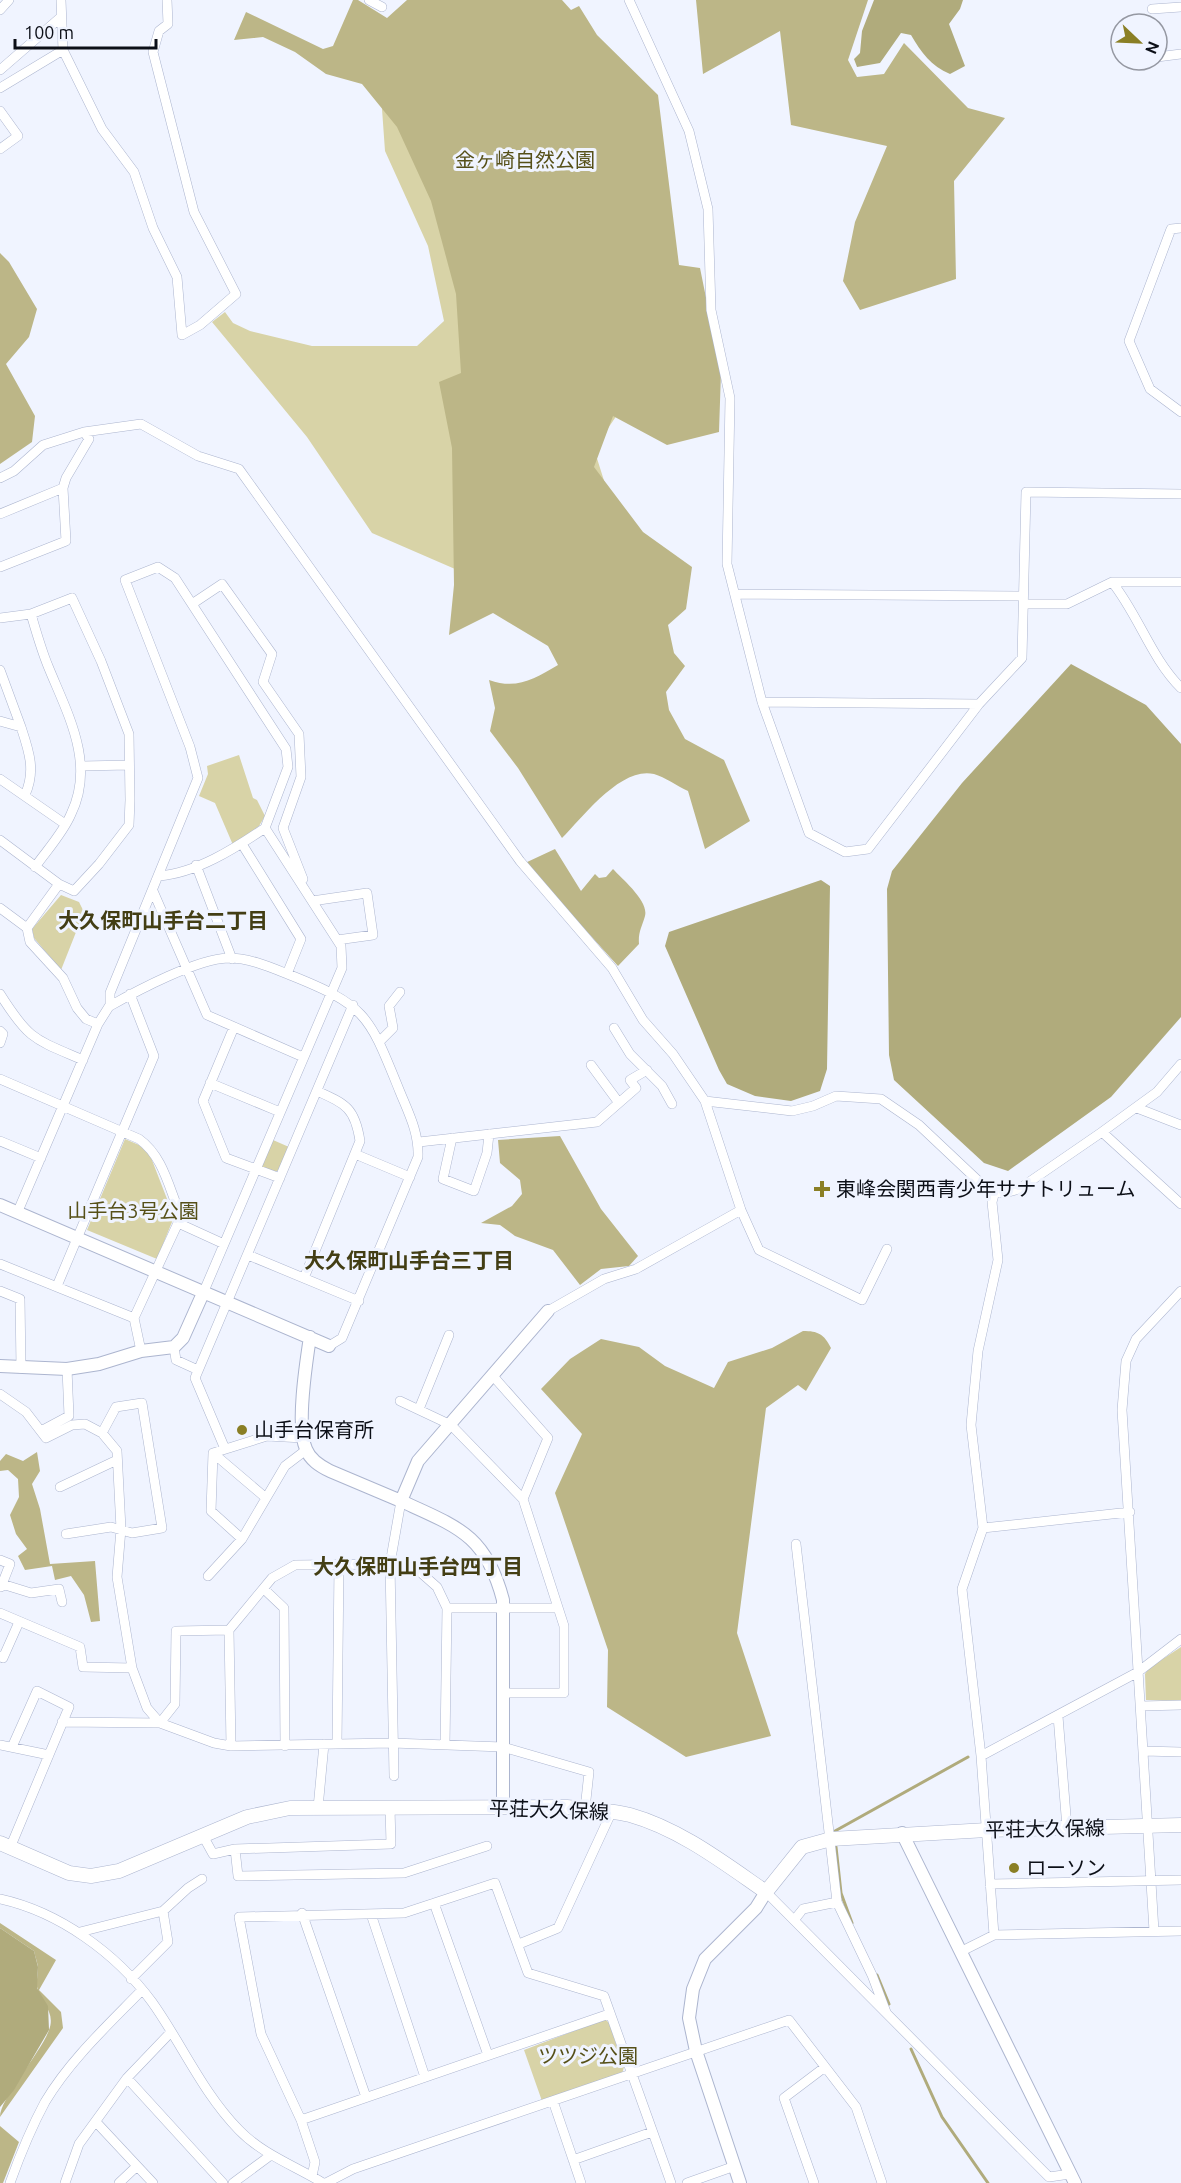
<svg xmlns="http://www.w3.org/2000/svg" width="1181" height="2183" viewBox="0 0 1181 2183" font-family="Ubuntu,'Noto Sans JP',sans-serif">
	<rect width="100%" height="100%" fill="#f0f4ff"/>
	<path fill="#d8d3a7" d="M 380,81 L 617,415 L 594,449 L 639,591 L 485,582 L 372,533 L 307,437 L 212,322 L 225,312 L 233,323 L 250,331 L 312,346 L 417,346 L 444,321 L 428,246 L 385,151 Z
		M 239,755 L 253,798 L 257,800 L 265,816 L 259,826 L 233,845 L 215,803 L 199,796 L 208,774 L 207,766 Z
		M 61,895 L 79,902 L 84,912 L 61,970 L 34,938 L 32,929 Z
		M 125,1139 L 139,1145 L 150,1155 L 174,1217 L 157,1259 L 87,1230 Z
		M 273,1140 L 289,1147 L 280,1170 L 273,1172 L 261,1166 Z
		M 1181,1647 L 1181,1701 L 1146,1700 L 1145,1674 L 1149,1668 Z
		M 605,2019 L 609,2023 L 624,2067 L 622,2074 L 542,2101 L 524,2050 Z"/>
	<path fill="#bcb687" d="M 353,0 L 358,0 L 387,18 L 407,0 L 562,0 L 571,10 L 579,6 L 597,35 L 658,95 L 679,265 L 700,268 L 721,372 L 719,432 L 667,445 L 613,416 L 594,467 L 643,532 L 692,567 L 686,609 L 668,625 L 674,653 L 685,666 L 666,692 L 669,710 L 685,739 L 724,760 L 750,821 L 705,849 L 688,791 C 677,786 665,777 654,774 C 621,766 583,817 562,838 L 518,768 L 490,731 L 495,708 L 489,680 C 517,690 534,679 558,665 L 548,646 L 493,613 L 449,635 L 454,585 L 452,448 L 439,382 L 461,373 L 456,294 L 431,201 L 397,127 L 362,84 L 326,74 L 295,52 L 263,37 L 234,40 L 246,12 L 323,49 L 333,46 Z
		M 696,0 L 868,0 L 848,60 L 857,77 L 884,74 L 904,43 L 968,108 L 1005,118 L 954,181 L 956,279 L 860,310 L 843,281 L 855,222 L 887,146 L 791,125 L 780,31 L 703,74 Z
		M 0,253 L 9,262 L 37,309 L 29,337 L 6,364 L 35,416 L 32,442 L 0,464 Z
		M 555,849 L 581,891 L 595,874 L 599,878 L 606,877 L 613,869 C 622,879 649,901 645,916 C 642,927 638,932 639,944 L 618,966 L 525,863 Z
		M 560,1136 L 601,1209 L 638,1256 L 629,1266 L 601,1269 L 580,1285 L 553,1250 L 515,1236 L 500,1225 L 481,1223 L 512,1206 L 522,1194 L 520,1180 L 500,1163 L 498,1140 Z
		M 803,1331 C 818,1331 824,1334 831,1348 L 806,1391 L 798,1385 L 766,1408 L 737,1633 L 771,1736 L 686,1757 L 607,1707 L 608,1650 L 555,1493 L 582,1434 L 541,1389 L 570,1359 L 601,1339 L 639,1347 L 665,1366 L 714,1388 L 728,1362 L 772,1348 Z
		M 37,1452 L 40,1471 L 32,1484 L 40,1509 L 50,1564 L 95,1561 L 100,1621 L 91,1622 L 84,1595 L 71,1576 L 55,1580 L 52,1566 L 25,1570 L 18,1556 L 27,1549 L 16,1534 L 10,1515 L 19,1497 L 18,1479 L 8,1470 L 0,1471 L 0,1461 L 6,1454 L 23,1461 Z
		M 0,1923 L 56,1960 L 39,1990 L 61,2012 L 63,2028 L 0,2117 C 0,2098 41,2053 49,2030 C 56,2012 41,2003 37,1987 C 36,1982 38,1975 38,1969 C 38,1963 35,1957 34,1951 L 0,1928 Z
		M 0,2126 L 19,2142 L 3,2183 L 0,2183 Z"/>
	<path fill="#b0ab7c" d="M 874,0 L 963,0 L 960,9 L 949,24 L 965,66 L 950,74 C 931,66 921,52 911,35 L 901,33 L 880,63 L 857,67 L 854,59 L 860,53 L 862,31 Z
		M 1071,664 L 1146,705 L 1181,744 L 1181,1017 L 1111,1097 L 1008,1171 L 984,1163 L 894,1080 L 889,1055 L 887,889 L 892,871 L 962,783 Z
		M 821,880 L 830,886 L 827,1069 L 820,1091 L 791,1101 L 755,1096 L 727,1084 L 719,1070 L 665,946 L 669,932 Z
		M 0,1928 L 34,1951 L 38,1967 L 37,1988 L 48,2006 L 49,2030 L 14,2090 L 0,2107 Z"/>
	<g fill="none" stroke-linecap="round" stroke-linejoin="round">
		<path stroke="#b0ab7c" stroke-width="3" d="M 835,1831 L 968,1757
			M 836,1847 L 841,1893 L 852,1923
			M 877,1975 L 889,2004
			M 911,2049 L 942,2117 L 988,2183"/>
		<defs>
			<path id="minor" d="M 61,0 L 63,50 L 102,129 L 134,172 L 153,228 L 177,277 L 182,335 L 200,325 L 236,294 L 194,212 L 153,52 L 159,31 L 168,24 L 167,0
				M 369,0 L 382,7
				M 629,0 L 689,131 L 708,209 L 711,310 L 730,398 L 727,564 L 762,702 L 809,833 L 845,852 L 868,849 L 979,704 L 1022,658 L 1026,492 L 1181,494
				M 1152,9 L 1181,7
				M 0,10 L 9,0
				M 1157,57 L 1181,54
				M 0,70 L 61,17
				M 0,88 L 63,50
				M 0,111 L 18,136 L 0,149
				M 1181,228 L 1171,229 L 1129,341 L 1150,389 L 1181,412
				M 0,478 L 14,471 L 43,445 L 84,432 L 141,424 L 198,456 L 239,469 L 520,861 L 612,968 L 643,1020 L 673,1054 L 705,1101 L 741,1210 L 759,1250 L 862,1300 L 887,1249
				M 63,488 L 66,478 L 89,439 L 84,432
				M 0,514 L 63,488 L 66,541 L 0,567
				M 1112,582 C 1139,616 1151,658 1181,688
				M 735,594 L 1023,596
				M 192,604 L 222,584 L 272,654 L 263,682 L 299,734 L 301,777 L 283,828 L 303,879 L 301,881
				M 1025,604 L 1067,604 L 1112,582 L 1181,582
				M 31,614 C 36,631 41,649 48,666 C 67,713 96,763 71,814 C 63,833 47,850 35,867
				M 0,618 L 31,614 L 72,598 L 101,661 L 129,734 L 130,800 L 129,825 L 99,864 L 74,891 L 59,884 L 0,840
				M 0,670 L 21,727
				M 762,702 L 979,704
				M 0,721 L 21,727 C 29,751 36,771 25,795
				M 82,766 L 129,765
				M 0,779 L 65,824
				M 242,844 L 301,939 L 287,974
				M 196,865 L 232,959
				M 159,876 C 196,873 234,849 265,828
				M 59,884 L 27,928 L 30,942 L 63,978 L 77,1008 L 86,1019 L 98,1024
				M 153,891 L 207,1015 L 303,1057
				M 312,901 L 367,893 L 373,935 L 337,940
				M 0,908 L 27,928
				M 0,994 C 29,1040 34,1039 83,1060
				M 110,1006 C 138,990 197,959 228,958 C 250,958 270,967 290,975 C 368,1006 369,1016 400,1092 C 409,1114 419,1133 418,1157 L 342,1338 L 329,1346
				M 234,1027 L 203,1101 L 226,1158 L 280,1178
				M 614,1028 L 630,1054 L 662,1086 L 672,1104
				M 0,1031 L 3,1034 L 0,1043
				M 379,1042 L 393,1028 L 389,1006 L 400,992
				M 591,1065 L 619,1103
				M 0,1079 L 139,1139 C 163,1156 169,1188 180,1214 L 178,1223
				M 210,1083 L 280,1112
				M 705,1101 L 792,1111 L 813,1106 L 836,1096 L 881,1099 L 919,1125 L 988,1190 L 1005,1193 L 1019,1189 L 1102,1132 L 1181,1204
				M 1137,1108 L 1181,1125
				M 1102,1132 L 1157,1092 L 1181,1064
				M 452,1138 L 443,1179 L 474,1191 L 487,1153 L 489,1134
				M 0,1141 L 41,1158
				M 419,1142 L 597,1122 L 636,1088 L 630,1080 L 647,1070
				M 355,1154 L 410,1177
				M 18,1211 L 98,1024 L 110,1005 L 110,993 L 198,778 L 190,747 L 125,580 L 158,567 L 175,578 L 286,749 L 288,767 L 265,828 L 341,946 L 342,968 L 204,1291
				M 248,1255 L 359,1301
				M 0,1264 L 134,1318
				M 304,1278 L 360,1141 C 355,1108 346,1104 317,1091
				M 57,1286 L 154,1056 L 130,994
				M 0,1291 L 20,1299 L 21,1368
				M 548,1311 L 604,1279 L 636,1269 L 741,1210
				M 174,1347 L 176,1360 L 198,1370
				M 141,1351 L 134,1318 L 178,1223 L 224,1244
				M 493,1376 L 548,1438 L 523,1499 L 564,1626 L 564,1693 L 503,1693
				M 0,1394 L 26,1412 L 46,1438 L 72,1425 L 85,1424 L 102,1433 L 117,1451 L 121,1529 L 117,1577 L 132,1668 L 147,1708 L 160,1723
				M 400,1401 L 451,1425 L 523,1499
				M 419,1409 L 449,1335
				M 41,1431 L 69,1416 L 67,1369
				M 225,1449 L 195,1378 L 353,1005
				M 213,1453 L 266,1498
				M 60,1487 L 117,1460
				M 983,1528 L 971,1425 L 978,1351 L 998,1260 L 992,1202 L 995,1191
				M 66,1534 L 111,1527 L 132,1533 L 162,1528 L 142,1403 L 116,1407 L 102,1433
				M 242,1539 L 211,1511 L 213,1453 L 267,1436 L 303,1438
				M 796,1544 L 837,1902 L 872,1975 L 886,2012
				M 0,1560 L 10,1564 L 1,1587
				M 208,1576 L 242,1539 L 285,1466 L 306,1450
				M 2,1584 L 31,1593 L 59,1589 L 62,1602
				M 264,1589 L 284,1608 L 285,1746
				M 447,1608 L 556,1608
				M 0,1613 L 80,1647 L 83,1667 L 132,1668
				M 229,1630 L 176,1631 L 175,1704 L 160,1723 L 214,1743 L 231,1746 L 392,1743 L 503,1747 L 589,1772 L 585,1809
				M 0,1656 L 3,1658 L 19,1622
				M 1142,1706 L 1181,1705
				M 1058,1716 L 1067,1828
				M 62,1722 L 160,1723
				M 337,1743 L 339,1565
				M 0,1745 L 49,1755
				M 231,1746 L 229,1630 L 272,1578 L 295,1565 L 390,1564 L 420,1572 L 437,1587 L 447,1608 L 445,1745
				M 1144,1751 L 1181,1752
				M 981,1756 L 1138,1672 L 1181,1639
				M 394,1776 L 390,1564 L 401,1501
				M 318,1808 L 324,1744
				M 202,1834 L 213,1854 L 235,1849 L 391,1844 L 390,1808
				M 10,1848 L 69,1707 L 37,1691 L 12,1747
				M 235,1849 L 238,1876 L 404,1873 L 487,1846
				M 990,1884 L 1181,1880
				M 766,1892 L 1049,2177 L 1070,2174
				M 0,1899 C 59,1912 116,1953 152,2002 C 182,2044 202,2092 239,2130 C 262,2154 295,2166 323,2183
				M 434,1903 L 488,2055
				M 302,1913 L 366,2097
				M 371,1914 L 425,2077
				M 795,1919 L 803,1909 L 837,1902
				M 1154,1931 L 1122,1410 L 1126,1361 L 1136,1339 L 1181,1291
				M 80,1932 L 163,1911
				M 994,1935 L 981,1756 L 962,1589 L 983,1528 L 1130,1512
				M 519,1944 L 558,1928 L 612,1811
				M 960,1952 L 994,1935 L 1181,1931
				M 131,1979 L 168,1942 L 163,1911 L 188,1888 L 202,1879
				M 127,2078 L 223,2183
				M 553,2101 L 581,2183
				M 301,2120 L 609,2014
				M 96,2122 L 153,2183
				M 573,2160 L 652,2132
				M 312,2176 L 315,2162 L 301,2120 L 261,2034 L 239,1917 L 404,1913 L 495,1883 L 528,1973 L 604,1996 L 671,2183
				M 10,2183 C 20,2155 31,2128 45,2102 C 70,2060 108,2025 142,1990
				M 65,2183 L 79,2144 L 127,2078 L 171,2032
				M 119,2183 L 137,2166
				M 233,2183 L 271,2155
				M 326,2183 L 353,2169 L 789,2020 L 856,2107 L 882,2183
				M 687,2183 L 735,2166
				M 814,2183 L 784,2098 L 825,2067"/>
			<path id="tertiary" d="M 0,1205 L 329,1346
				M 310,1337 C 306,1363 296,1427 306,1449 C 310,1460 320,1466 330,1471 L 401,1501 L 418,1461 L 548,1311
				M 0,1366 L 67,1369 L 99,1364 L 141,1351 L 174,1347 L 183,1338 L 204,1291
				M 401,1501 C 458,1527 486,1535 503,1600 L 503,1807
				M 902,1833 L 1075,2183
				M 740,2183 L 696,2051 L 689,2018 L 693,1989 L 705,1959 L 756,1908 L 766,1892"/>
			<path id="secondary" d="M 0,1843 L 69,1873 L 91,1876 L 119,1871 L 247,1817 L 290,1808 L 567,1807 C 588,1809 610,1810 630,1815 C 680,1829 724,1863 766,1892 L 802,1847 L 831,1839 L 987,1830 L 1181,1825"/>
		</defs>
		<use href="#minor" stroke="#acb5cf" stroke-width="10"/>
		<use href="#tertiary" stroke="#acb5cf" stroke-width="14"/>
		<use href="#secondary" stroke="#acb5cf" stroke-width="15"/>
		<use href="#minor" stroke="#fff" stroke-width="9"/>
		<use href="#tertiary" stroke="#fff" stroke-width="12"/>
		<use href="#secondary" stroke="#fff" stroke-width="14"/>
	</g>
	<g fill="#8a7f25" stroke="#f0f4ff" stroke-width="2">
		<path d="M819 1180h6v6h6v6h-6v6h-6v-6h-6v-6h6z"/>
		<circle cx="242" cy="1430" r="6"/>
		<circle cx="1014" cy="1868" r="6"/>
	</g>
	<g text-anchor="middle" stroke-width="6" stroke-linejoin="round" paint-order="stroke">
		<g font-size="20" fill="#565018" stroke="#f0f4ff">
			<text x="525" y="167">金ヶ崎自然公園</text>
			<text x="133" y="1218">山手台3号公園</text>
			<text x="588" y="2063">ツツジ公園</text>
		</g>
		<g font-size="20" fill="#0c0f17" stroke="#f0f4ff" text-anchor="start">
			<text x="836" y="1196">東峰会関西青少年サナトリューム</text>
			<text x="254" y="1437">山手台保育所</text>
			<text x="1026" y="1875">ローソン</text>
		</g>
		<g font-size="20" fill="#0c0f17" stroke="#f0f4ff">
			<text transform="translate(549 1810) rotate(2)" y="7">平荘大久保線</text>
			<text transform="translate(1045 1829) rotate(-1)" y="7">平荘大久保線</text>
		</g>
		<g font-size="21" font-weight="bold" fill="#433e14" stroke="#f0f4ff">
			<text x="163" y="928">大久保町山手台二丁目</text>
			<text x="409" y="1268">大久保町山手台三丁目</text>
			<text x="418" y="1574">大久保町山手台四丁目</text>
		</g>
	</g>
	<g transform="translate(1139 42) rotate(113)"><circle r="28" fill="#f0f4ff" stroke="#9598a2" stroke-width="1.5"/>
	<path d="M0-4.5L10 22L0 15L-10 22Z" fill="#8a7f25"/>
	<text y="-9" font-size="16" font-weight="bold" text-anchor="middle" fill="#0c0f17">N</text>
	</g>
	<path d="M15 39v9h141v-9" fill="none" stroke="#0c0f17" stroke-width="3"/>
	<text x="24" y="39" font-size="18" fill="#0c0f17" stroke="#f0f4ff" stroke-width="4.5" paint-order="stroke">100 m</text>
</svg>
